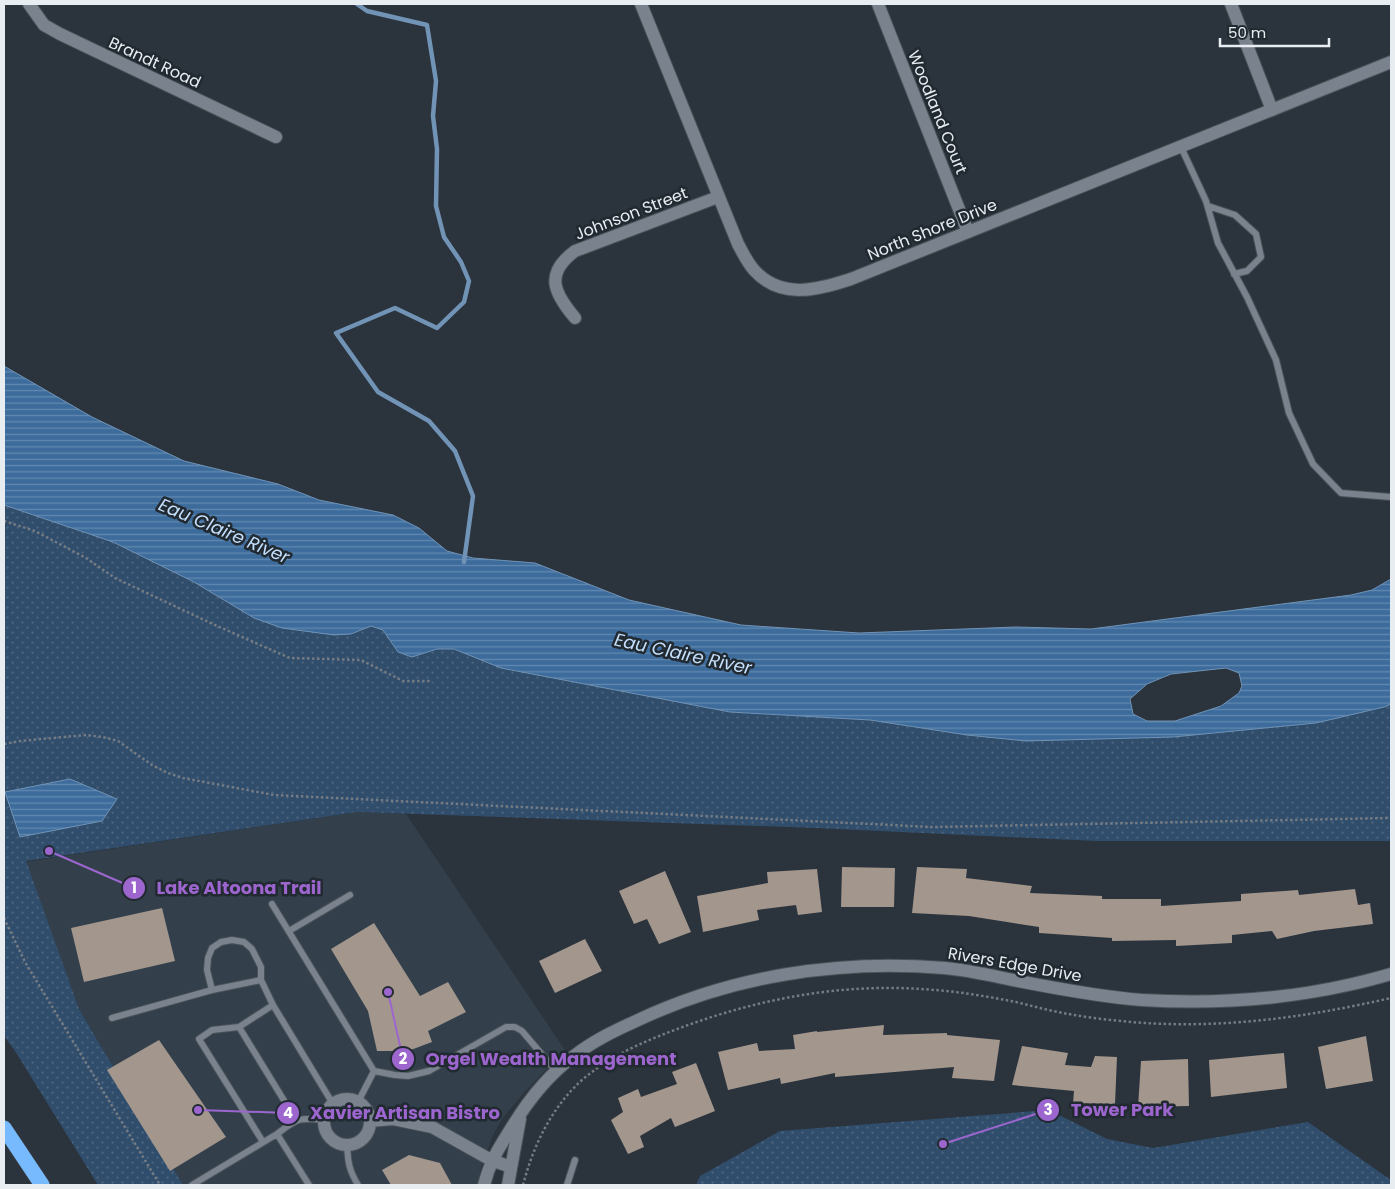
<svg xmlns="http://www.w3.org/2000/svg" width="1395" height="1189" viewBox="0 0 1395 1189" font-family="Poppins,sans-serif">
	<defs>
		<pattern id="park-dots" width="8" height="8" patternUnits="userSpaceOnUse" patternTransform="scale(1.25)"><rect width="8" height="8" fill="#304d6c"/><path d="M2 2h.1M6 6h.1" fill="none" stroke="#4e6781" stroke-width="1.8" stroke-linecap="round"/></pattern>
		<pattern id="water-rules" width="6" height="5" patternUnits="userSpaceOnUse" patternTransform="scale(1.25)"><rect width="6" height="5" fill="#3d6c9c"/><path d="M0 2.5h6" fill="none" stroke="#6288af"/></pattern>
	</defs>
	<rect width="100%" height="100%" fill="#2b333c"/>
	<path fill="#33404c" d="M 357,812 L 406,814 L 565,1050 L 559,1055 L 523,1094 L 502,1119 L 493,1135 L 481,1168 L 478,1185 L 183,1185 L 79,1009 L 25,862 Z"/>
	<path fill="url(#park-dots)" d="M 4,505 L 113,542 L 194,582 L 254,618 L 351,634 L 371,626 L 383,630 L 398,652 L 412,657 L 437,649 L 454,649 L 501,668 L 730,712 L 870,720 L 967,735 L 1026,741 L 1173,737 L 1316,723 L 1384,707 L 1391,704 L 1391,841 L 1096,841 L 816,828 L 357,812 L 26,861 L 79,1009 L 183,1185 L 98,1185 L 15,1051 L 4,1036 Z
		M 1049,1110 L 1107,1139 L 1153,1148 L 1308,1122 L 1391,1180 L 1391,1185 L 696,1185 L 700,1176 L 780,1131 Z"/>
	<path fill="url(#water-rules)" stroke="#7093b6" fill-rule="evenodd" d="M 4,366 L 92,417 L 184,461 L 278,484 L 319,500 L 393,515 L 419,528 L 447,551 L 473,558 L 535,563 L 629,600 L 741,625 L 859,633 L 1016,627 L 1091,629 L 1351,595 L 1372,590 L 1391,579 L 1391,704 L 1384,707 L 1316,723 L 1173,737 L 1026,741 L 967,735 L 870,720 L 730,712 L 501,668 L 454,649 L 437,649 L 412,657 L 398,652 L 383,630 L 371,626 L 351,634 L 334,635 L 282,628 L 254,618 L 194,582 L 113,542 L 4,505 ZM 1226,668 L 1239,673 L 1242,686 L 1239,693 L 1221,706 L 1175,721 L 1147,721 L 1133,714 L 1130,699 L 1147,684 L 1171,674 Z
		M 70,779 L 117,799 L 102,821 L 20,837 L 5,792 Z"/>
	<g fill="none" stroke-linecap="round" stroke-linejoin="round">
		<path stroke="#7093b6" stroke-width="4.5" d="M 357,4 L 367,11 L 427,25 L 436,81 L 433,116 L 437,149 L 436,206 L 444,237 L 461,262 L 469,281 L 464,302 L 437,328 L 395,308 L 336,333 L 378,392 L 429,421 L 455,451 L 473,496 L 464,562"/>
	</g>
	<path fill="#a2968d" d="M 842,867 L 895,868 L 894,907 L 841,907 Z
		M 917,867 L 967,869 L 966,878 L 1032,886 L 1030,893 L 1102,896 L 1102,899 L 1161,899 L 1161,906 L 1241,901 L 1241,894 L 1298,890 L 1299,895 L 1355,889 L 1358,905 L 1370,903 L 1373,924 L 1314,931 L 1277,939 L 1272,931 L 1232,935 L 1232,943 L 1176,946 L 1176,940 L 1112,941 L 1112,938 L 1039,933 L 1039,927 L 969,916 L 912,913 Z
		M 817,869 L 822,912 L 798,915 L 796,905 L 757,910 L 759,920 L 703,932 L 697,896 L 768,883 L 767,872 Z
		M 665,871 L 691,932 L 659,944 L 647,919 L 634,924 L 619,891 Z
		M 162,908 L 175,961 L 84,982 L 71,928 Z
		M 374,923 L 420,996 L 448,982 L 466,1012 L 428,1031 L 432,1042 L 408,1051 L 377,1051 L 368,1011 L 331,949 Z
		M 585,939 L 602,971 L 555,993 L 539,961 Z
		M 884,1025 L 883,1035 L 947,1033 L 947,1035 L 1000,1040 L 994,1081 L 952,1078 L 954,1067 L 835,1077 L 835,1073 L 781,1084 L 780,1078 L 728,1090 L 718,1052 L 757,1043 L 759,1051 L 795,1049 L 793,1035 L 817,1031 L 817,1032 Z
		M 1366,1036 L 1373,1081 L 1326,1089 L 1318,1047 Z
		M 159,1040 L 226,1137 L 170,1171 L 107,1070 Z
		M 1022,1046 L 1068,1053 L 1065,1065 L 1091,1067 L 1095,1056 L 1117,1057 L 1115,1104 L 1073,1103 L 1074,1091 L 1012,1085 Z
		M 1284,1053 L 1287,1088 L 1211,1097 L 1209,1060 Z
		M 1188,1059 L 1189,1106 L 1138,1107 L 1141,1061 Z
		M 696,1063 L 715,1111 L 675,1127 L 671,1118 L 640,1136 L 644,1147 L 628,1154 L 611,1120 L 623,1112 L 618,1098 L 638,1089 L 641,1097 L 677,1084 L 672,1072 Z
		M 409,1155 L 440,1163 L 452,1185 L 391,1185 L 382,1170 Z"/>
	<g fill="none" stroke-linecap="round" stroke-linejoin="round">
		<defs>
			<path id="service" d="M 1181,147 L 1206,201 L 1218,243 L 1247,297 L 1276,360 L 1289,413 L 1313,464 L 1341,493 L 1391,497
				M 1208,206 L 1235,215 L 1256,234 L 1261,257 L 1247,271 L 1234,274
				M 272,904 L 374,1071 L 358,1102
				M 289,931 L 350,895
				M 261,980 L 212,990 L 207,970 L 208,958 L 212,948 L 221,942 L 232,940 L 244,942 L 252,949 L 261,967 L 261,980 L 273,1005 L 333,1104
				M 112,1018 L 212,990
				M 239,1027 L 296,1120
				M 374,1071 L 395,1075 L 408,1076 L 429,1071 L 506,1027 L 515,1027 L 522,1031 L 556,1071
				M 263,1142 L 199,1039 L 212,1030 L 239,1027 L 273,1005
				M 347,1145 C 348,1163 349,1170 358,1185
				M 192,1185 L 277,1134
				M 309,1185 L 277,1134 C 297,1119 298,1117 324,1120
				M 567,1185 L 575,1160"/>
			<path id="minor" d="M 29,4 L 44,25 L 60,34 L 276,137
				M 878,4 L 968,232
				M 1231,4 L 1272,110
				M 575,318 C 554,293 544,274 575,251 L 718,197
				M324 1122a23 23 0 1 1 46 0a23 23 0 1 1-46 0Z
				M 370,1121 L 393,1119 L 432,1127 L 491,1160 L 511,1167
				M 484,1185 C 490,1161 499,1148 512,1127 C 529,1099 548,1075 574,1056 C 593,1041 614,1031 636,1021 C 731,976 839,959 944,968 C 969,970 993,976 1018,981 C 1059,989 1101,997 1142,1000 C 1210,1004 1281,1000 1348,985 C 1362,982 1377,978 1391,974
				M 508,1185 L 520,1119"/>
			<path id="tertiary" d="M 641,4 L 738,244 C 743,253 747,262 754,270 C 781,300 818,290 851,279 L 1391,62"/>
			<path id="motorway" d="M 4,1128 L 42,1185"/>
		</defs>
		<use href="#service" stroke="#4a5259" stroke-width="8"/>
		<use href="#minor" stroke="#4a5259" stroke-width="14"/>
		<use href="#tertiary" stroke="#4a5259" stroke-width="14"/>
		<use href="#motorway" stroke="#4a5259" stroke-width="16"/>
		<path stroke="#747b83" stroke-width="2.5" stroke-dasharray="2.5 2.5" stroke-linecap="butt" d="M 4,521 L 35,531 L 86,558 L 115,578 L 217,626 L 290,658 L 361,660 L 403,681 L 431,681
			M 4,744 L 20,741 L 86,735 L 103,737 L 118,741 L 152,765 L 168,773 L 183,778 L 274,795 L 932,827 L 1391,818
			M 4,918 L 25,962 L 160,1185
			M 523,1185 C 532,1151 546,1119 570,1092 C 597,1062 635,1045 672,1031 C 758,998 844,982 935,990 C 962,992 990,997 1016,1002 C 1032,1006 1047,1010 1063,1013 C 1089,1018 1117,1021 1144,1023 C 1230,1028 1307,1017 1391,998"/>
		<use href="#service" stroke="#7a838d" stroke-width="6"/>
		<use href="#minor" stroke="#7a838d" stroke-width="12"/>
		<use href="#tertiary" stroke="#7a838d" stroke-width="12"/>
		<use href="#motorway" stroke="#77bafe" stroke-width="15"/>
	</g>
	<g text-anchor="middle" stroke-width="5" stroke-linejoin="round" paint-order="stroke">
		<g font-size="16" fill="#e8edf2" stroke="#212931">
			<text transform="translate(155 62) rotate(25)" y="6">Brandt Road</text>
			<text transform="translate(938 112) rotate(68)" y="6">Woodland Court</text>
			<text transform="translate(631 213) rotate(-21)" y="6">Johnson Street</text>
			<text transform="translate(932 229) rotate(-22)" y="6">North Shore Drive</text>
			<text transform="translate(1015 964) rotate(10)" y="6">Rivers Edge Drive</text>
		</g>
		<g font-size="18" font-style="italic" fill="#c4dffb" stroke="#212931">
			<text transform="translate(224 531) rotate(23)" y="6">Eau Claire River</text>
			<text transform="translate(683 654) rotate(12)" y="6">Eau Claire River</text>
		</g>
	</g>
	<path fill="none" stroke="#9c66ce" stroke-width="2" d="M49 851L134 888M388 992L403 1059M943 1144L1048 1110M198 1110L288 1113"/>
	<g fill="#9c66ce" stroke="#212931" stroke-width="2">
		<circle cx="49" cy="851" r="5"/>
		<circle cx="388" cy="992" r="5"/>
		<circle cx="943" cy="1144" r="5"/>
		<circle cx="198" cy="1110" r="5"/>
		<circle cx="134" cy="888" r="12"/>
		<circle cx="403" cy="1059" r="12"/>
		<circle cx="1048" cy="1110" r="12"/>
		<circle cx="288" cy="1113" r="12"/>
	</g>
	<g font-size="15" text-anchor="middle" font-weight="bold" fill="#fff">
		<text x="134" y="893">1</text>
		<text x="403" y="1064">2</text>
		<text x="1048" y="1115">3</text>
		<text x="288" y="1118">4</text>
	</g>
	<g font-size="18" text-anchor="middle" font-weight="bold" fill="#9c66ce" stroke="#212931" stroke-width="5" stroke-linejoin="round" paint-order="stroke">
		<text x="239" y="894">Lake Altoona Trail</text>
		<text x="551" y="1065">Orgel Wealth Management</text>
		<text x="1122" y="1116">Tower Park</text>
		<text x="405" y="1119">Xavier Artisan Bistro</text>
	</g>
	<rect width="1395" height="1189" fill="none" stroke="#e8edf2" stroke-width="10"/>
	<path d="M1220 38v8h109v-8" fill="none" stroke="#e8edf2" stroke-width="2.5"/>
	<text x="1228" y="38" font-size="15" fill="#e8edf2" stroke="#212931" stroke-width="4" paint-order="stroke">50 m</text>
</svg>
